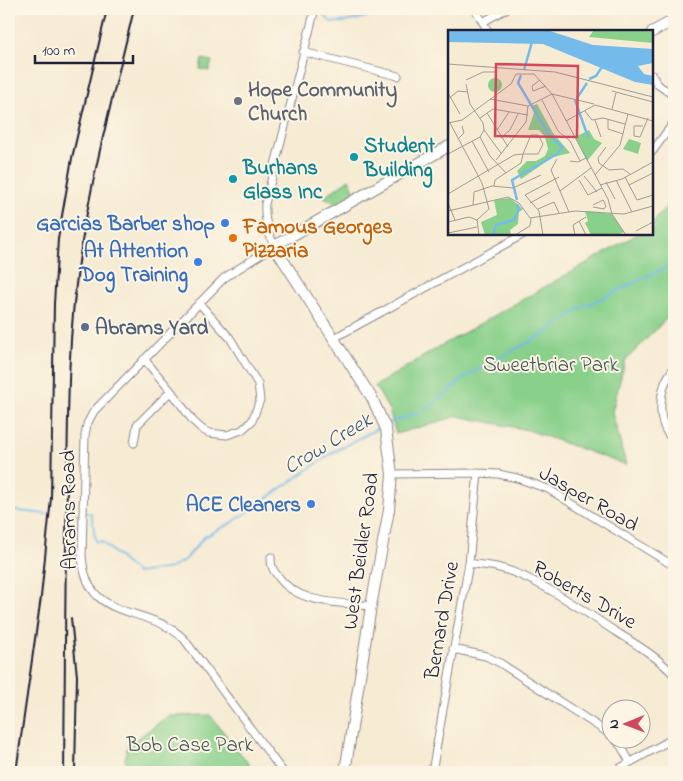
<svg xmlns="http://www.w3.org/2000/svg" width="683" height="781" viewBox="0 0 683 781" font-family="'Indie Flower',sans-serif">
	<rect width="100%" height="100%" fill="#fcf5e5"/>
	<filter id="ink" filterUnits="userSpaceOnUse"><feTurbulence type="fractalNoise" baseFrequency=".02" numOctaves="2"/><feDisplacementMap in="SourceGraphic" scale="10" xChannelSelector="R" yChannelSelector="G"/><feConvolveMatrix kernelMatrix="1 2 1 2 8 2 1 2 1" color-interpolation-filters="sRGB"/></filter>
	<filter id="wash" filterUnits="userSpaceOnUse"><feTurbulence type="fractalNoise" baseFrequency=".0096" numOctaves="4" result="noise"/><feDisplacementMap in="SourceGraphic" scale="20" xChannelSelector="R" yChannelSelector="G"/><feGaussianBlur stdDeviation="1.12" result="paint"/><feColorMatrix in="noise" values="0 0 0 0 0 0 0 0 0 0 0 0 0 0 0 0 0 1.4 0 .05"/><feComposite in="paint" operator="in"/></filter>
	<g filter="url(#wash)">
		<rect width="100%" height="100%" fill="#f6ebd3"/>
		<path fill="#89d08b" stroke="#567963" d="M 202,59 L 212,61 L 209,71 L 200,69 Z
			M 349,179 L 355,192 L 335,203 L 324,197 Z
			M 674,197 L 674,311 L 625,361 L 612,412 L 626,465 L 528,430 L 458,416 L 396,434 L 389,410 L 375,386 L 439,347 L 638,234 L 652,234 L 652,223 Z
			M 210,715 L 255,772 L 131,772 L 125,760 L 127,746 L 168,716 Z"/>
		<g fill="none" stroke-linecap="round" stroke-linejoin="round">
			<path stroke="#74bbeb" stroke-width="2" d="M 401,9 L 411,9
				M 323,14 L 331,22 C 351,24 367,16 386,9
				M 389,423 L 425,410 L 468,375 L 544,334 L 579,309 L 665,268 L 674,261
				M 9,510 L 47,514
				M 86,513 L 91,513 L 96,542 L 101,541 L 137,573 L 171,568 L 186,559 L 204,537 L 233,522 L 332,453 L 380,427
				M 75,514 L 81,514"/>
		</g>
	</g>
	<g filter="url(#ink)">
		<g fill="none" stroke-linecap="round" stroke-linejoin="round">
			<defs>
				<path id="street" d="M 475,9 L 488,31
					M 483,22 L 506,9
					M 303,52 L 398,76
					M 652,75 L 657,84 L 674,96
					M 652,152 L 674,122
					M 334,338 L 524,234
					M 144,359 L 171,391 L 193,421 L 203,430 L 209,433 L 227,435 L 242,430 L 252,421 L 260,400 L 258,384 L 230,338 L 199,303
					M 674,368 C 658,387 655,424 674,441
					M 134,443 L 137,425 L 171,391
					M 392,474 L 478,473 L 498,474 L 517,478 L 548,489 L 674,566
					M 271,557 C 271,566 272,569 277,575 C 297,605 339,602 371,606
					M 469,563 C 478,565 487,565 496,567 C 533,575 581,609 613,630 C 634,643 657,656 674,675
					M 453,649 L 486,656 L 500,663 L 610,734
					M 614,738 L 621,746 L 630,762
					M 283,772 L 184,639 C 146,602 86,625 82,555 L 85,435 L 87,424 L 94,411 L 224,278 L 274,246 C 268,231 264,220 265,204 L 315,9
					M 432,772 L 469,563 L 478,473
					M 613,772 L 674,738"/>
				<path id="secondary" d="M 652,32 L 674,20
					M 345,772 L 371,606 L 389,510 L 392,474 L 386,429 L 372,398 L 274,246 L 449,146"/>
			</defs>
			<use href="#street" stroke="#8c8687" stroke-width="9"/>
			<use href="#secondary" stroke="#8c8687" stroke-width="12"/>
			<use href="#street" stroke="#fff" stroke-width="7"/>
			<use href="#secondary" stroke="#fff" stroke-width="10"/>
			<path stroke="#22223b" stroke-width="2" d="M 71,618 L 77,676 L 75,772
				M 16,772 L 41,597 L 51,498 L 54,304 L 58,239 L 72,158 L 107,9
				M 64,772 C 65,677 65,581 67,486 C 68,411 68,336 79,262 C 91,176 114,93 134,9"/>
		</g>
	</g>
	<circle fill="#6b7280" stroke="#fcf5e5" stroke-width="2" cx="238" cy="101" r="5"/>
	<g fill="#0f9aa8" stroke="#fcf5e5" stroke-width="2">
		<circle cx="354" cy="157" r="5"/>
		<circle cx="233" cy="179" r="5"/>
	</g>
	<g fill="#3f7fe0" stroke="#fcf5e5" stroke-width="2">
		<circle cx="225" cy="223" r="5"/>
		<circle cx="198" cy="262" r="5"/>
		<circle cx="311" cy="504" r="5"/>
	</g>
	<circle fill="#e8710a" stroke="#fcf5e5" stroke-width="2" cx="233" cy="238" r="5"/>
	<circle fill="#5c6f8a" stroke="#fcf5e5" stroke-width="2" cx="85" cy="327" r="5"/>
	<g text-anchor="middle" stroke-width="4" stroke-linejoin="round" paint-order="stroke">
		<g font-size="21" font-weight="bold" fill="#5b616d" stroke="#fcf5e5" text-anchor="start">
			<text x="248" y="96">Hope Community<tspan x="248" dy="24">Church</tspan></text>
		</g>
		<g font-size="21" font-weight="bold" fill="#0d838f" stroke="#fcf5e5" text-anchor="start">
			<text x="364" y="152">Student<tspan x="364" dy="24">Building</tspan></text>
			<text x="243" y="174">Burhans<tspan x="243" dy="24">Glass Inc</tspan></text>
		</g>
		<g font-size="21" font-weight="bold" fill="#366cbe" stroke="#fcf5e5" text-anchor="end">
			<text x="215" y="230">Garcias Barber shop</text>
			<text x="188" y="257">At Attention<tspan x="188" dy="24">Dog Training</tspan></text>
			<text x="301" y="511">ACE Cleaners</text>
		</g>
		<g font-size="21" font-weight="bold" fill="#c56008" stroke="#fcf5e5" text-anchor="start">
			<text x="243" y="233">Famous Georges<tspan x="243" dy="24">Pizzaria</tspan></text>
		</g>
		<g font-size="21" font-weight="bold" fill="#4e5e75" stroke="#fcf5e5" text-anchor="start">
			<text x="95" y="334">Abrams Yard</text>
		</g>
		<g font-size="21" fill="#415653" stroke="#fcf5e5">
			<text x="551" y="371">Sweetbriar Park</text>
			<text x="190" y="751">Bob Case Park</text>
		</g>
		<g font-size="21" fill="#22223b" stroke="#fcf5e5">
			<text transform="translate(589 498) rotate(30)" y="7">Jasper Road</text>
			<text transform="translate(68 510) rotate(-91)" y="7">Abrams Road</text>
			<text transform="translate(360 551) rotate(-82)" y="7">West Beidler Road</text>
			<text transform="translate(585 594) rotate(30)" y="7">Roberts Drive</text>
			<text transform="translate(441 620) rotate(-80)" y="7">Bernard Drive</text>
		</g>
		<g font-size="22" font-style="italic" fill="#3f5879" stroke="#fcf5e5">
			<text transform="translate(327 442) rotate(-31)" y="8">Crow Creek</text>
		</g>
	</g>
	<g transform="translate(448 30)">
		<rect width="205" height="205" fill="#f6ebd3"/>
		<path d="M 146,0 L 205,0 L 205,13 L 141,7 ZM40 55a7 7 0 1 1 14 0a7 7 0 1 1-14 0ZM 89,74 L 105,103 L 122,123 L 105,127 L 73,149 L 69,141 L 79,131 L 88,131 L 97,126 L 100,119 L 97,107 L 91,100 L 80,100 L 86,83 L 84,76 ZM 141,100 L 146,109 L 154,113 L 139,131 L 127,107 ZM 181,109 L 193,113 L 190,124 L 175,119 ZM 62,168 L 75,179 L 71,182 L 70,194 L 62,200 L 63,205 L 37,205 L 33,192 L 49,185 L 46,170 ZM 137,181 L 164,184 L 176,202 L 170,205 L 143,205 L 137,193 L 140,191 Z" fill="#89d08b"/>
		<path d="M 0,0 L 99,0 L 145,15 L 205,19 L 205,33 L 190,36 L 196,44 L 205,46 L 205,55 L 187,52 L 95,14 L 0,12 Z" fill="#74bbeb"/>
		<path fill="none" stroke="#74bbeb" stroke-width="2.5" d="M 76,40 L 84,12M 73,45 L 70,53 L 101,105 L 114,117 L 110,124M 141,49 L 148,46 L 154,37M 129,68 L 139,53M 127,70 L 140,107M 69,170 L 64,150 L 109,124M 45,205 L 48,195 L 66,190 L 71,179 L 69,174"/>
		<path fill="none" stroke="#a19b96" stroke-width="1" d="M 0,34 L 107,42 L 205,67M 18,50 L 35,42 L 49,42M 92,50 L 84,56 L 85,61 L 98,56M 164,61 L 205,72M 0,63 L 12,84M 104,64 L 146,74M 0,69 L 10,61 L 20,62M 42,69 L 80,76 L 104,64M 94,70 L 110,101 L 122,111 L 132,131M 164,79 L 168,63M 137,81 L 144,90 L 155,88 L 177,94M 39,83 L 60,117M 32,88 L 45,79 L 80,85M 160,89 L 160,99 L 175,104M 147,90 L 153,107M 118,91 L 147,75 L 205,91M 0,93 L 14,90 L 63,54 L 68,44 L 86,44 L 104,64 L 160,169 L 164,184M 2,93 L 34,153 L 41,179M 195,96 L 186,96 L 186,106 L 192,107 L 200,88M 36,100 L 53,123M 49,100 L 61,82M 83,105 L 90,105 L 95,114 L 90,124 L 75,124 ZM 32,107 L 42,126 L 58,143M 53,108 L 62,100 L 70,84M 10,109 L 16,103 L 14,96M 24,111 L 41,142M 158,117 L 150,128 L 151,133 L 161,140 L 175,139 L 182,144M 0,124 L 32,107 L 36,100 L 35,93 L 22,74 L 18,54M 109,129 L 103,140 L 121,182M 48,130 L 78,92 L 80,76M 122,131 L 130,132 L 138,128M 147,145 L 172,115 L 180,84M 136,146 L 149,162M 177,147 L 189,170 L 205,165M 131,150 L 140,165 L 154,158M 168,150 L 184,182M 158,152 L 167,169M 152,155 L 174,149 L 205,132M 181,155 L 205,143M 112,161 L 143,138M 0,164 L 66,125 L 75,124 L 73,133 L 47,150 L 46,156M 0,173 L 7,190M 82,173 L 102,162M 25,175 L 26,162 L 44,156 L 65,158 L 93,145M 145,175 L 155,170 L 158,176 L 156,179 L 145,177M 90,179 L 106,172 L 111,183M 0,181 L 60,167 L 71,173 L 82,188 L 127,181 L 176,184 L 205,176M 164,184 L 178,205M 131,191 L 138,205M 0,192 L 21,187 L 29,190M 188,201 L 205,192M 0,203 L 29,197M 31,205 L 29,190 L 41,179M 67,205 L 82,196 L 83,188M 95,205 L 91,181 L 77,165 L 111,147M 127,205 L 125,195 L 138,187"/>
		<path fill="#d1495b" fill-opacity="0.15" stroke="#d1495b" stroke-width="2.5" d="M 48,34 L 130,36 L 129,107 L 47,106 Z"/>
		<rect width="205" height="205" fill="none" stroke="#22223b" stroke-width="2.5"/>
	</g>
	<rect width="683" height="781" fill="none" stroke="#fcf5e5" stroke-width="30"/>
	<g transform="translate(626 724) rotate(269)"><circle r="24" fill="#fcf5e5" stroke="#a5a1a1"/>
	<path d="M0-4L9 19L0 12L-9 19Z" fill="#d1495b"/>
	<text y="-8" font-size="14" font-weight="bold" text-anchor="middle" fill="#22223b">N</text>
	</g>
	<path d="M35 55v8h98v-8" fill="none" stroke="#22223b" stroke-width="2.5"/>
	<text x="42" y="55" font-size="15" fill="#22223b" stroke="#fcf5e5" stroke-width="4" paint-order="stroke">100 m</text>
</svg>
